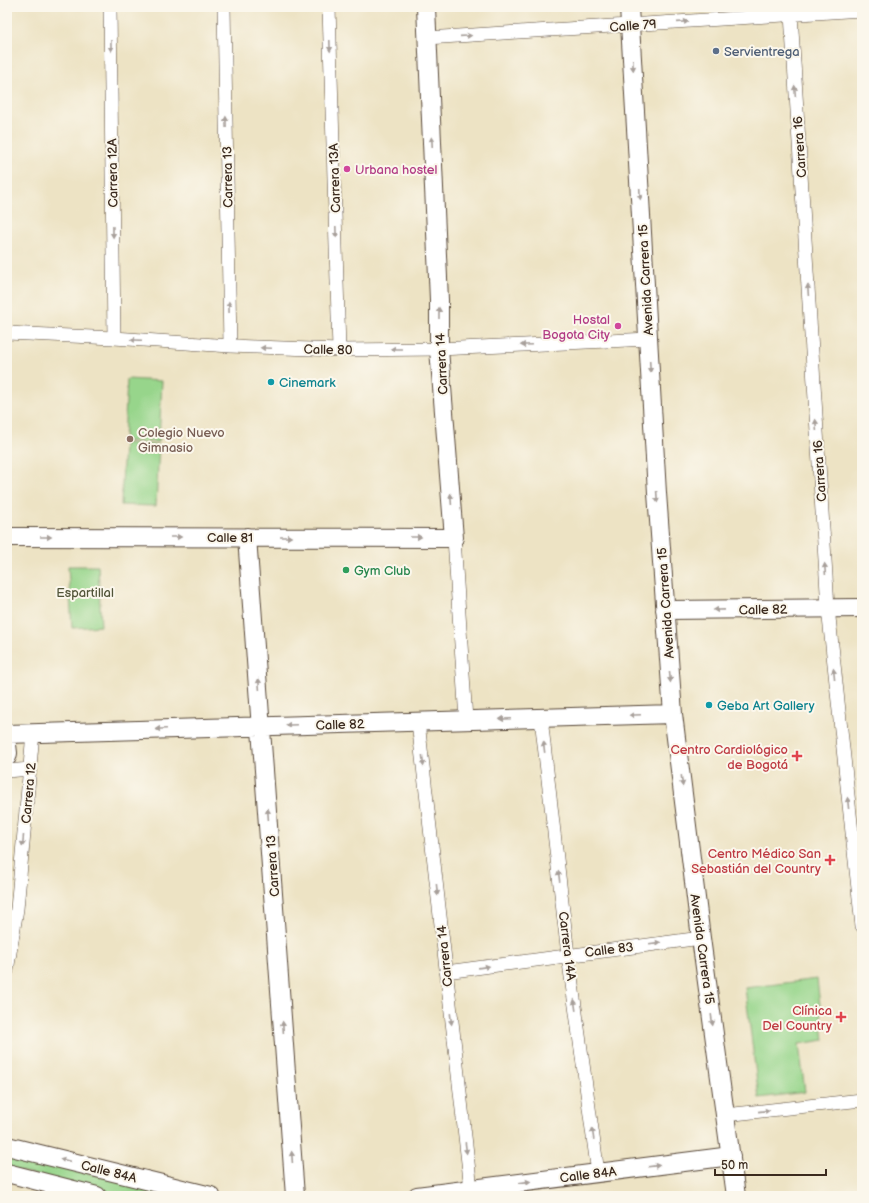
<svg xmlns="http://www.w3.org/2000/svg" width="869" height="1203" viewBox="0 0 869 1203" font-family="'Balsamiq Sans',sans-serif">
	<rect width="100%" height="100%" fill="#fbf7ec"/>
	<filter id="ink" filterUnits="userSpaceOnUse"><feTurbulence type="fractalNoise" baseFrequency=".025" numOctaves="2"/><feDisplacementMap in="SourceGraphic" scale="8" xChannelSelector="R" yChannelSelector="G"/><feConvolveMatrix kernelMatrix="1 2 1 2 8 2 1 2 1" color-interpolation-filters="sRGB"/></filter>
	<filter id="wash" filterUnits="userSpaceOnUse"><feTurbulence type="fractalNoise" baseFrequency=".012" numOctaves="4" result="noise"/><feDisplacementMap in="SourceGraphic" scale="16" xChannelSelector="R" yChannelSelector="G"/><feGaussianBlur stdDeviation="0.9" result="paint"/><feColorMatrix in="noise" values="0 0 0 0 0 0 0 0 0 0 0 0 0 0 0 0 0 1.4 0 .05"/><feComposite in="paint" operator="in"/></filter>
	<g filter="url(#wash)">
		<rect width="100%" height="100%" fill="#ede3c4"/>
		<path fill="#97d58b" stroke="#698054" d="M 127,379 L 162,381 L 159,442 L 124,441 Z
			M 124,443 L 159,445 L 156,506 L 121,505 Z
			M 68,566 L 98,566 L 101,626 L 72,628 Z
			M 817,979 L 824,1040 L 799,1044 L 805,1092 L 759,1098 L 745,988 Z
			M 7,1153 L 180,1196 L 119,1196 L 7,1168 Z"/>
	</g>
	<g filter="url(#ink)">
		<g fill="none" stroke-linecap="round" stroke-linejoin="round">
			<defs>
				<path id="street" d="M 110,7 L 114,338
					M 224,7 L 230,346
					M 329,7 L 339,350
					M 791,14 L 828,608 L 862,926
					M 427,38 L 862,10
					M 7,333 L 114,338 L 230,346 L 339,350 L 439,349 L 649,339
					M 454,538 L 466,720
					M 541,718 L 568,955 L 598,1173
					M 418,722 L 471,1189
					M 7,771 L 30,769
					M 7,971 L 17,909 L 33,733
					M 446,972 L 701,938
					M 725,1115 L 862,1100"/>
				<path id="secondary" d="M 629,7 L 657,493 L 673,714 L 701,938 L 736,1196
					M 7,537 L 454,538 L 439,349 L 439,300 L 426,7
					M 247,537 L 295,1196
					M 665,610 L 862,608
					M 7,734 L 673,714
					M 7,745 L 8,753 L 7,757
					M 7,1146 L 211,1196
					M 7,1173 L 97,1196
					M 417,1196 L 731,1156"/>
			</defs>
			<use href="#street" stroke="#564637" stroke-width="14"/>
			<use href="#secondary" stroke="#564637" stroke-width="20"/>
			<use href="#street" stroke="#fff" stroke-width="13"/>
			<use href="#secondary" stroke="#fff" stroke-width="18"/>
		</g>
		<defs><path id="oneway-solid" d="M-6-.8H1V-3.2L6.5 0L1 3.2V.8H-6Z"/></defs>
		<g fill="#a79f9a">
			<use href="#oneway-solid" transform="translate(683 22) rotate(-4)"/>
			<use href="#oneway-solid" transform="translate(466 36) rotate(-4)"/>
			<use href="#oneway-solid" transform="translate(111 46) rotate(89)"/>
			<use href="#oneway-solid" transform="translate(330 46) rotate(88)"/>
			<use href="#oneway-solid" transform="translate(633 65) rotate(87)"/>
			<use href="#oneway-solid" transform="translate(795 91) rotate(-94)"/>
			<use href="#oneway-solid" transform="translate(226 122) rotate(-91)"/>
			<use href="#oneway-solid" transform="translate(432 142) rotate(-93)"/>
			<use href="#oneway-solid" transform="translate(640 194) rotate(87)"/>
			<use href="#oneway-solid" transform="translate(113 232) rotate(89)"/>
			<use href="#oneway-solid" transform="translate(336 232) rotate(88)"/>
			<use href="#oneway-solid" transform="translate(808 290) rotate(-94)"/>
			<use href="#oneway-solid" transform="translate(229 307) rotate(-91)"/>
			<use href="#oneway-solid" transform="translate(439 313) rotate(-90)"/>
			<use href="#oneway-solid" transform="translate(136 340) rotate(-176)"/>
			<use href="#oneway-solid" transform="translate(526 345) rotate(177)"/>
			<use href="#oneway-solid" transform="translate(266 348) rotate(-178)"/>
			<use href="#oneway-solid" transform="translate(396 349) rotate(180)"/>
			<use href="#oneway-solid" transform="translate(650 367) rotate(87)"/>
			<use href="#oneway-solid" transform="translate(816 425) rotate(-94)"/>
			<use href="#oneway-solid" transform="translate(657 497) rotate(86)"/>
			<use href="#oneway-solid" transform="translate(451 499) rotate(-94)"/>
			<use href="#oneway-solid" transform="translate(46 537)"/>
			<use href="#oneway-solid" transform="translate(176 537)"/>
			<use href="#oneway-solid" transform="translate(286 537)"/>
			<use href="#oneway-solid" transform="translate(416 537)"/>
			<use href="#oneway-solid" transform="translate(825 569) rotate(-94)"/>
			<use href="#oneway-solid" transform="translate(719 610) rotate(179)"/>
			<use href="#oneway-solid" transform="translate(834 674) rotate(-96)"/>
			<use href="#oneway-solid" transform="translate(670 677) rotate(85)"/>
			<use href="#oneway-solid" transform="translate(259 684) rotate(-94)"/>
			<use href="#oneway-solid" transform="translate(635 715) rotate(178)"/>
			<use href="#oneway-solid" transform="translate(505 719) rotate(178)"/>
			<use href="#oneway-solid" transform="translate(291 725) rotate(178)"/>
			<use href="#oneway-solid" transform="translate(161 729) rotate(178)"/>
			<use href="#oneway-solid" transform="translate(544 747) rotate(-97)"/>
			<use href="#oneway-solid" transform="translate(423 761) rotate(84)"/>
			<use href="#oneway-solid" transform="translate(682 781) rotate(83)"/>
			<use href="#oneway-solid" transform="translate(848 803) rotate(-96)"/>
			<use href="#oneway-solid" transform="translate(268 814) rotate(-94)"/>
			<use href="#oneway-solid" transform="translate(23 841) rotate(95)"/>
			<use href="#oneway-solid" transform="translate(559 876) rotate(-97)"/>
			<use href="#oneway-solid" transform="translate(437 890) rotate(84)"/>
			<use href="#oneway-solid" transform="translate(655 943) rotate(-7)"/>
			<use href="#oneway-solid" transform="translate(484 967) rotate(-8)"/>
			<use href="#oneway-solid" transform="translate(575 1005) rotate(-98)"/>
			<use href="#oneway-solid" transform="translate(451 1019) rotate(83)"/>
			<use href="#oneway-solid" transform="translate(712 1020) rotate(82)"/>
			<use href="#oneway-solid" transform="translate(283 1027) rotate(-94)"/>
			<use href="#oneway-solid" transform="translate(764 1111) rotate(-6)"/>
			<use href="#oneway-solid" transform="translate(593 1134) rotate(-98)"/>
			<use href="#oneway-solid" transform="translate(466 1148) rotate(83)"/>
			<use href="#oneway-solid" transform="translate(292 1157) rotate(-94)"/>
			<use href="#oneway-solid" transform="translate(65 1160) rotate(-166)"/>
			<use href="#oneway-solid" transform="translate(654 1166) rotate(-7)"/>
			<use href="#oneway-solid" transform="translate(525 1182) rotate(-7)"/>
		</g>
	</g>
	<circle fill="#5c6f8a" stroke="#fbf7ec" stroke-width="1.5" cx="716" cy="51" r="4"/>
	<g fill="#d1479c" stroke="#fbf7ec" stroke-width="1.5">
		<circle cx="347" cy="169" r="4"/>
		<circle cx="618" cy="326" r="4"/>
	</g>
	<g fill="#0f9aa8" stroke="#fbf7ec" stroke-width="1.5">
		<circle cx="271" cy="382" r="4"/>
		<circle cx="709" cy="705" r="4"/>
	</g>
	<circle fill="#8d6e63" stroke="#fbf7ec" stroke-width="1.5" cx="130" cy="439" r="4"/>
	<circle fill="#2e9e5b" stroke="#fbf7ec" stroke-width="1.5" cx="346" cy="570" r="4"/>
	<g fill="#e0444e" stroke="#fbf7ec" stroke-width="1.5">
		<path d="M795 750h4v4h4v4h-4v4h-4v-4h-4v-4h4z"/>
		<path d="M828 854h4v4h4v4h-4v4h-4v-4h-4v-4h4z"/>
		<path d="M839 1011h4v4h4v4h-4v4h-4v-4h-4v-4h4z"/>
	</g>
	<g text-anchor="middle" stroke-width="4" stroke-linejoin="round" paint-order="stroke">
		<g font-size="13" fill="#3b2a1e" stroke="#fbf7ec">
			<text transform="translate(633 25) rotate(-4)" y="5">Calle 79</text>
			<text transform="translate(799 147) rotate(-94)" y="5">Carrera 16</text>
			<text transform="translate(112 173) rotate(-91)" y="5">Carrera 12A</text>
			<text transform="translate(227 177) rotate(-91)" y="5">Carrera 13</text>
			<text transform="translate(334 178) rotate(-92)" y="5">Carrera 13A</text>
			<text transform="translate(645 280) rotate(-93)" y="5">Avenida Carrera 15</text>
			<text transform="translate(328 349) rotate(1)" y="5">Calle 80</text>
			<text transform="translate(441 364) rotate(-93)" y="5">Carrera 14</text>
			<text transform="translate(819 471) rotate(-94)" y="5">Carrera 16</text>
			<text x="230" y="542">Calle 81</text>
			<text transform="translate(665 603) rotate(-94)" y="5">Avenida Carrera 15</text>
			<text transform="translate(763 609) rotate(-1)" y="5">Calle 82</text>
			<text transform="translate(340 724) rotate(-2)" y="5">Calle 82</text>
			<text transform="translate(28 793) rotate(-85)" y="5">Carrera 12</text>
			<text transform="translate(272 866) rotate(-94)" y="5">Carrera 13</text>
			<text transform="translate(568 946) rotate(83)" y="5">Carrera 14A</text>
			<text transform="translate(609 949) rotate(-7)" y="5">Calle 83</text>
			<text transform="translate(703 949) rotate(82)" y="5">Avenida Carrera 15</text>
			<text transform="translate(444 956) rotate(-96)" y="5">Carrera 14</text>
			<text transform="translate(109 1171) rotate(14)" y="5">Calle 84A</text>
			<text transform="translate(588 1174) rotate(-7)" y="5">Calle 84A</text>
		</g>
		<g font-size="13" fill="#4e5e75" stroke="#fbf7ec" text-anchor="start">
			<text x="724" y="56">Servientrega</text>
		</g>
		<g font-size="13" fill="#b23c85" stroke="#fbf7ec" text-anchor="start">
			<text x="355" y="174">Urbana hostel</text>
			<text x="610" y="324" text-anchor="end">Hostal<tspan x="610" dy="15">Bogota City</tspan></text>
		</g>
		<g font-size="13" fill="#0d838f" stroke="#fbf7ec" text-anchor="start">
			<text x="279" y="387">Cinemark</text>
			<text x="717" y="710">Geba Art Gallery</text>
		</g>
		<g font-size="13" fill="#785e54" stroke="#fbf7ec" text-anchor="start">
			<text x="138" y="437">Colegio Nuevo<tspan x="138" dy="15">Gimnasio</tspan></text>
		</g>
		<g font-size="13" fill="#27864d" stroke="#fbf7ec" text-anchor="start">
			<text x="354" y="575">Gym Club</text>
		</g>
		<g font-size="13" fill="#525539" stroke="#fbf7ec">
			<text x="85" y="597">Espartillal</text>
		</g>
		<g font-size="13" fill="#be3a42" stroke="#fbf7ec" text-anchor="end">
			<text x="788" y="754">Centro Cardiológico<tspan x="788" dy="15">de Bogotá</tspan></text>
			<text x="821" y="858">Centro Médico San<tspan x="821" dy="15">Sebastián del Country</tspan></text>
			<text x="832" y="1015">Clínica<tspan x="832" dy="15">Del Country</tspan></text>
		</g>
	</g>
	<rect width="869" height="1203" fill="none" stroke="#fbf7ec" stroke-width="24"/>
	<path d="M715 1169v6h111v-6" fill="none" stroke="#3b2a1e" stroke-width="2"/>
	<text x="721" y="1169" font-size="12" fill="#3b2a1e" stroke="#fbf7ec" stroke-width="3" paint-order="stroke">50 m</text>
</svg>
